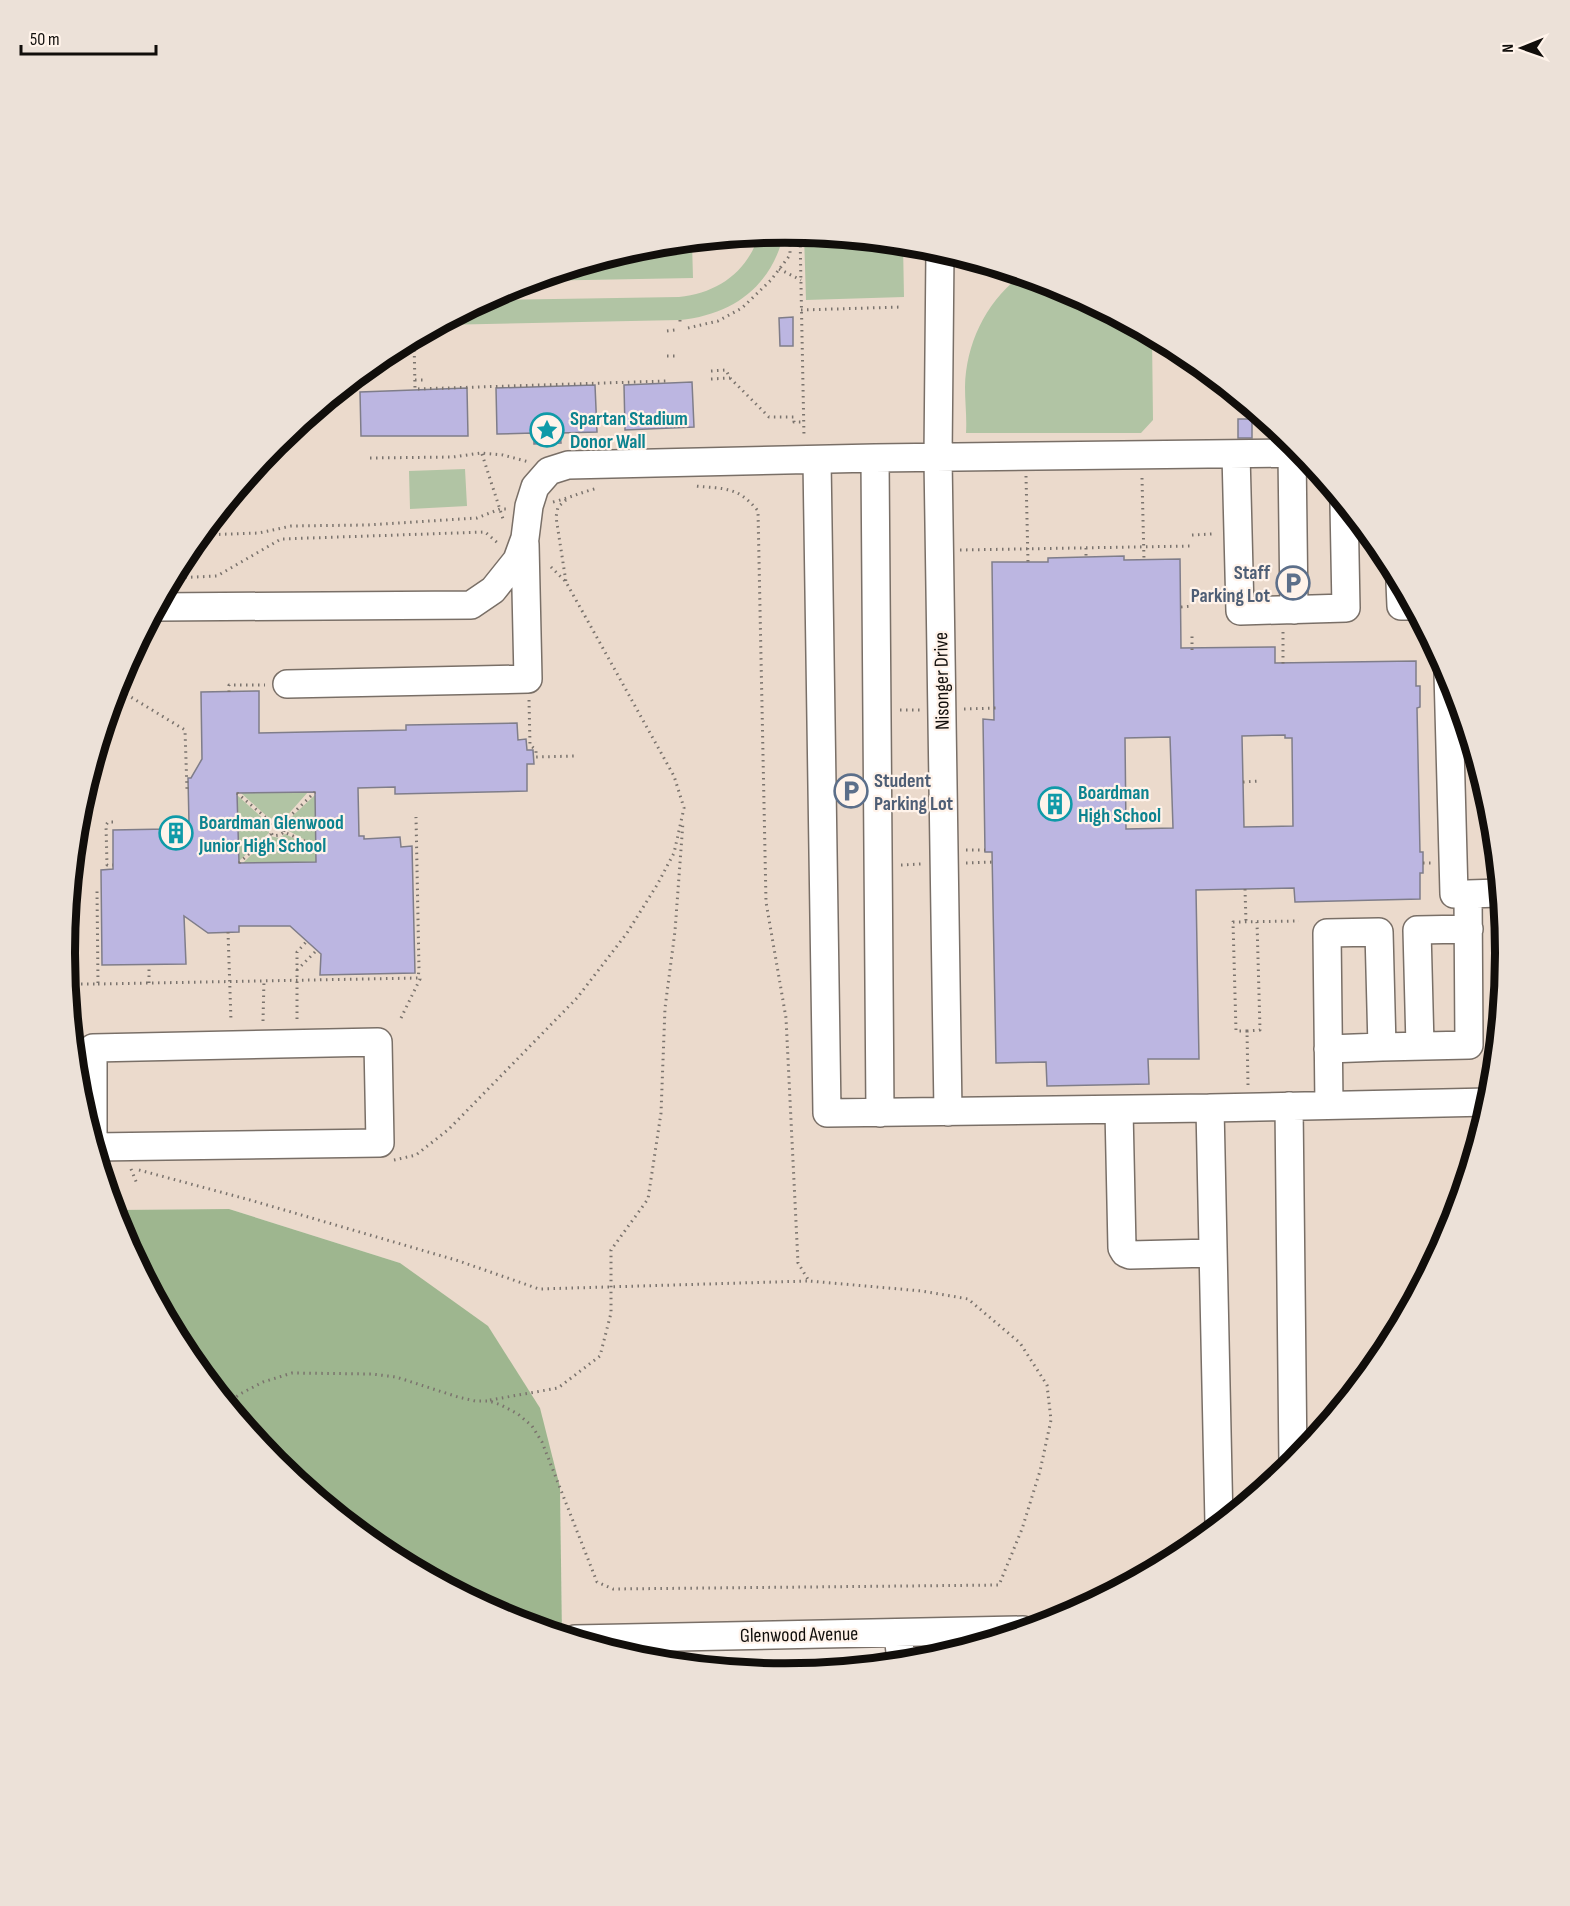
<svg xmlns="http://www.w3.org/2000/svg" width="1570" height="1906" viewBox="0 0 1570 1906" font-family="'Sofia Sans Condensed',sans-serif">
	<rect width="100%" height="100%" fill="#f1e6dd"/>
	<path fill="#ebdacc" d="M 785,233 L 926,246 L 1061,287 L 1186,354 L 1295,444 L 1384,553 L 1451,678 L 1492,813 L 1505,953 L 1492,1094 L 1451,1229 L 1384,1354 L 1294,1463 L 1185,1552 L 1060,1619 L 1023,1630 L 575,1639 L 562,1635 L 560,1487 L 400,1263 L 229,1209 L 114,1210 L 78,1093 L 65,953 L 78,812 L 119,677 L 186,552 L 276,443 L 385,354 L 510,287 L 645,246 Z"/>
	<path fill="#b1c4a4" d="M 784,233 C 772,286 733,315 680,320 L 439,325 L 485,300 L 679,297 C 718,293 747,272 759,235 Z
		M 804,234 L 903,244 L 904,297 L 806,300 Z
		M 692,242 L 693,278 L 531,281 L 645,246 Z
		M 1021,275 L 1061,287 L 1152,336 L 1153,420 L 1141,433 L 966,433 C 967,418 965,403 965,387 C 966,343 986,302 1021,275 Z
		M 465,469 L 467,506 L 410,509 L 409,471 Z
		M 308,792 L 284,819 L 275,817 L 270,819 L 241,793 Z
		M 237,795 L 268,823 L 269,833 L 239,861 Z
		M 315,795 L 315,843 L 309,842 L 287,830 L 286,822 Z
		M 285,834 L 316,849 L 316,862 L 243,863 L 270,836 L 279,838 Z"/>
	<path fill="#9eb68f" d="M 229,1209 L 400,1263 L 488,1326 L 540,1408 L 560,1487 L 562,1635 L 509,1619 L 384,1552 L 275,1462 L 186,1353 L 119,1228 L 114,1210 Z"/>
	<path fill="#bcb6e1" stroke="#7f7d89" stroke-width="1.5" fill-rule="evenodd" d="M 793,317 L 793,346 L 780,346 L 779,318 Z
		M 692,382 L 694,427 L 625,430 L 624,385 Z
		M 595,385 L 597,432 L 560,433 L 561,443 L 534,444 L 534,433 L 497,434 L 496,388 Z
		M 467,388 L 468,436 L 361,436 L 360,392 Z
		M 1238,419 L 1252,419 L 1252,438 L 1238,438 Z
		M 1124,556 L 1124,560 L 1180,559 L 1181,648 L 1275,647 L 1275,663 L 1416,661 L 1416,686 L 1420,686 L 1420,707 L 1417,708 L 1420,852 L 1423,852 L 1423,873 L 1420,873 L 1420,899 L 1295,902 L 1294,888 L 1196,890 L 1199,1059 L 1148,1059 L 1149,1084 L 1047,1086 L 1046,1062 L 996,1063 L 992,852 L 985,852 L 983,719 L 994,720 L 992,562 L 1048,562 L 1048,558 ZM 1285,735 L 1285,738 L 1292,738 L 1293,826 L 1244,827 L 1242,736 ZM 1170,737 L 1173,828 L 1126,829 L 1125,738 Z
		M 259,691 L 259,733 L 406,730 L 406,725 L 517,723 L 518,740 L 526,739 L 527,750 L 533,750 L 534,764 L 527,764 L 527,791 L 395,794 L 395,787 L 358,788 L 359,836 L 364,836 L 364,839 L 400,837 L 401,847 L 412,846 L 415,973 L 320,975 L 321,954 L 290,926 L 239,926 L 239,932 L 208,933 L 184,916 L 186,964 L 102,965 L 101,870 L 113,869 L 113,830 L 167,829 L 167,824 L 189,824 L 188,778 L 191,778 L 202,759 L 201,692 ZM 315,792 L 316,862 L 239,863 L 237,793 Z"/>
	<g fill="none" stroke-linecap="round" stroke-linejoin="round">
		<defs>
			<path id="minor" d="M 940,251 L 938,458 L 948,1112
				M 1292,453 L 1294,610
				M 1236,454 L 1240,611 L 1346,608 L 1344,504
				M 875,458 L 880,1113
				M 817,460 L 827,1113 L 1210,1108 L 1489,1102
				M 1400,583 L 1401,606 L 1413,606
				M 157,607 L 471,605 L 493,590 L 517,560 L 525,538 L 529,506 L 535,487 L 549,471 L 568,465 L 875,458 L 1302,453
				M 1448,673 L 1454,894 L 1468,894
				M 287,684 L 528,679 L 525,544
				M 1420,1046 L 1417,930 L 1469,929
				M 1382,1047 L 1469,1045 L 1468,894 L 1500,893
				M 1328,1049 L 1382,1047 L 1379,932 L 1327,933 L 1329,1105
				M 1289,1106 L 1293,1463
				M 1210,1108 L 1219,1524
				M 1119,1110 L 1122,1248 L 1125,1253 L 1130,1255 L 1213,1253
				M 93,1143 L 93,1048 L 378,1042 L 380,1143 L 95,1147
				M 898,1633 L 901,1662
				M 575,1639 L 1023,1630"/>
		</defs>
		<use href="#minor" stroke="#796f67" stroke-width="30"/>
		<path stroke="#7a736d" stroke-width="3" stroke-dasharray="1.5 4.5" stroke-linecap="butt" d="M 800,234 L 804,437
			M 779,269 L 801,280
			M 801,310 L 902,307
			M 680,320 L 680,324
			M 688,328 L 718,321 L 742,308 L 771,280 L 790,255 L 790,233
			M 667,331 L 675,330
			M 422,334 L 425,334
			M 414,338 L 415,389 L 667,381
			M 667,356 L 675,356
			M 711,371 L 726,370 L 730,378 L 769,417 L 794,417 L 794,422 L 803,422
			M 711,379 L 730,378
			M 415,380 L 426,380
			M 482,454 L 504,522
			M 370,458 L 453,457 L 481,453 L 503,455 L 529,462
			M 1026,476 L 1028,562
			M 1142,478 L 1144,560
			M 247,479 L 258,476 L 268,453
			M 566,500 L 558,507 L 556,517 L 566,582
			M 553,502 C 569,498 582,492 598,488
			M 201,535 L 259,533 L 291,526 L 367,525 L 477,518 L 500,509 L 508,509
			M 1192,535 L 1212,534
			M 1086,548 L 1086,560
			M 960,550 L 1192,546
			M 173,578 L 217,576 L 281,539 L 485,532 L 499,544
			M 1181,607 L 1193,606
			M 1283,632 L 1283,668
			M 1192,650 L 1192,636 L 1194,633
			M 116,688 L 185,730 L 187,790
			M 229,692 L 229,685 L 265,685
			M 529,700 L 530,745 L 536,750 L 536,757 L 576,756
			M 964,709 L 996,708
			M 900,710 L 920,710
			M 1243,782 L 1259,781
			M 237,793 L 271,822
			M 113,822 L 108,822 L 106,825 L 107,865 L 113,865
			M 284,822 L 315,792
			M 284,832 L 284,822 L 275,820 L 270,824 L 269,829 L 273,836 L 280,835 L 284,832 L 316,846
			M 966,850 L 985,850
			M 239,863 L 271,834
			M 966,863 L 994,862
			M 1423,863 L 1433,863
			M 901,865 L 921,864
			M 1245,889 L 1246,922
			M 228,932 L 231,1021
			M 297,970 L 317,950
			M 149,983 L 149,968
			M 69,984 L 98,984 L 97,891
			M 98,984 L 418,978 L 419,970 L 416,817
			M 401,1018 L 420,979 L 419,976
			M 297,1019 L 297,952 L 307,941
			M 263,1021 L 264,980
			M 1247,1031 L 1236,1031 L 1233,922 L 1299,921
			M 1248,1085 L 1247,1031 L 1260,1030 L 1257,922
			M 394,1160 L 416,1155 L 449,1129 L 577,998 L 627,933 L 657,885 L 674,853 L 684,808 L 674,776 L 566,582 L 549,565
			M 131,1169 L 137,1184
			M 139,1170 L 250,1200 L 459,1261 L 539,1289 L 808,1281
			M 490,1400 L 558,1388 L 600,1356 L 611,1313 L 611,1250 L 648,1199 L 661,1113 L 665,1008 L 675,931 L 683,822
			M 227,1404 L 240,1394 L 263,1382 L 292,1373 L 372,1374 L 396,1377 L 458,1397 L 475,1401 L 489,1401 L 501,1405 L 518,1414 L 532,1426 L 542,1442 L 597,1582 L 613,1589 L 999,1585 L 1022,1529 L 1040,1471 L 1051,1420 L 1047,1385 L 1020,1343 L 968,1299 L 922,1291 L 809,1281 L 798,1263 L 786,1018 L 766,902 L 758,511 C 738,486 724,489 695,486"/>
		<use href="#minor" stroke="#fff" stroke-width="27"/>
	</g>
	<defs>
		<symbol id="sight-ring" viewBox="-11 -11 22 22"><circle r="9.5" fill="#fff3ea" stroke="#0f9aa8" stroke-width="1.5"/><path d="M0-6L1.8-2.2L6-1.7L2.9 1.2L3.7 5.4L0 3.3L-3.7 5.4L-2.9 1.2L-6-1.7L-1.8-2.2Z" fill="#0f9aa8"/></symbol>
		<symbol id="parking-ring" viewBox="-11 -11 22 22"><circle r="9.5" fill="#fff3ea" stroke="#5c6f8a" stroke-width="1.5"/><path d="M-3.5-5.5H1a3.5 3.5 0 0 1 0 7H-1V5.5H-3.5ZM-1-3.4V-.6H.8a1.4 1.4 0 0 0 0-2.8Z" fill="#5c6f8a"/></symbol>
		<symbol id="building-ring" viewBox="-11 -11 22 22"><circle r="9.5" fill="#fff3ea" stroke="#0f9aa8" stroke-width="1.5"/><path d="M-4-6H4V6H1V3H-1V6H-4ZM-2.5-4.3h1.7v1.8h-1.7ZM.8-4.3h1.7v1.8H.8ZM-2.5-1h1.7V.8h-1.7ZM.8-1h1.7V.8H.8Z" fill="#0f9aa8"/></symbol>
	</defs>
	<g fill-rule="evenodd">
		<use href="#sight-ring" x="528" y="411" width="38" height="38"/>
		<use href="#parking-ring" x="1274" y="564" width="38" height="38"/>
		<use href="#parking-ring" x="832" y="772" width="38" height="38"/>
		<use href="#building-ring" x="1036" y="785" width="38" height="38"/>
		<use href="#building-ring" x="157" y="814" width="38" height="38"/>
	</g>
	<g text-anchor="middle" stroke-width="4.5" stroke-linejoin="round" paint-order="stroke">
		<g font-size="20" font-weight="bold" fill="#0d838f" stroke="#fff3ea" text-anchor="start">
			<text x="570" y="425">Spartan Stadium<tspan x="570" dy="23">Donor Wall</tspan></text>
			<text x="1078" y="799">Boardman<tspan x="1078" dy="23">High School</tspan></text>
			<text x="199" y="829">Boardman Glenwood<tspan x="199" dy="23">Junior High School</tspan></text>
		</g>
		<g font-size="20" font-weight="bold" fill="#4e5e75" stroke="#fff3ea" text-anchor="end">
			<text x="1270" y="579">Staff<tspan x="1270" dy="23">Parking Lot</tspan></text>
			<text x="874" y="787" text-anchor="start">Student<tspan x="874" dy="23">Parking Lot</tspan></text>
		</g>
		<g font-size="20" fill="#110e0b" stroke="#fff3ea">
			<text transform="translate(941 681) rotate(-91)" y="7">Nisonger Drive</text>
			<text transform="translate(799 1634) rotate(-1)" y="7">Glenwood Avenue</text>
		</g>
	</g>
	<path d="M0 0H1570V1906H0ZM75 953a710 710 0 1 1 1420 0a710 710 0 1 1-1420 0Z" fill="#ece1d8" fill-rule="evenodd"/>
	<path fill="none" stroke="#110e0b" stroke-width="8" d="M75 953a710 710 0 1 1 1420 0a710 710 0 1 1-1420 0Z"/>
	<g transform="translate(1522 48) rotate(269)" stroke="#fff3ea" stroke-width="4.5" paint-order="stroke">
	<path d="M0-4.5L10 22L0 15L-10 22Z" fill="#110e0b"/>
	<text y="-9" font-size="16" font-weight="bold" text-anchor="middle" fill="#110e0b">N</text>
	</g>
	<path d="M21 45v9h135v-9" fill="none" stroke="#110e0b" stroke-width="3"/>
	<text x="30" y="45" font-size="18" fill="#110e0b" stroke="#fff3ea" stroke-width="4.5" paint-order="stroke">50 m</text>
</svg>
